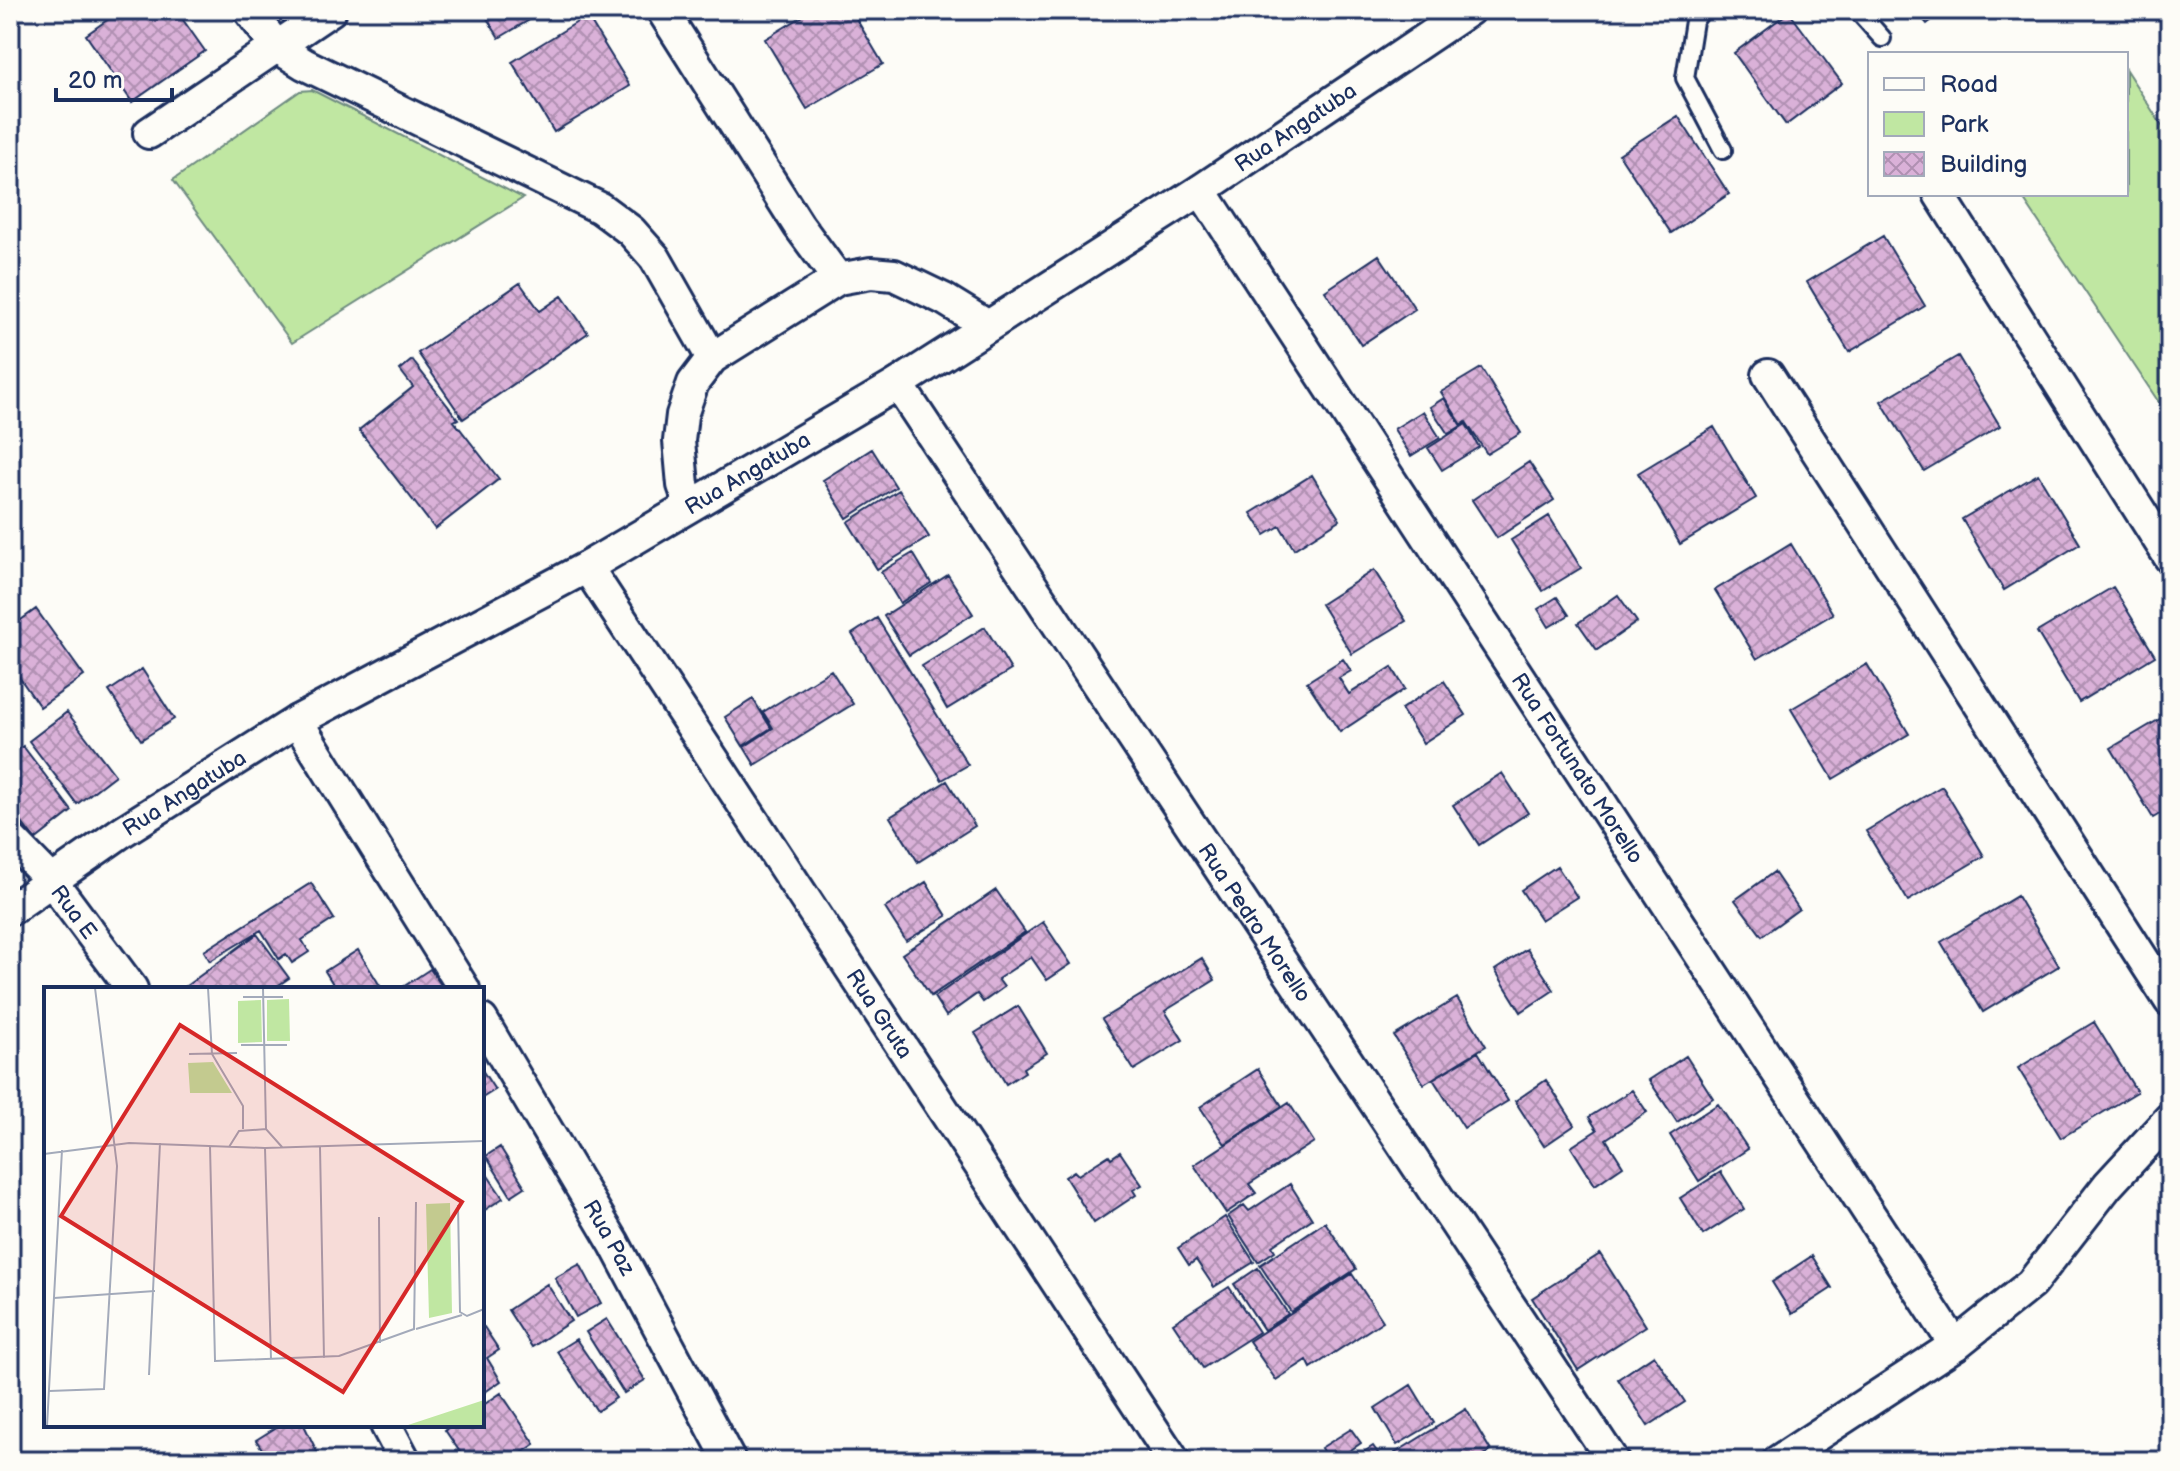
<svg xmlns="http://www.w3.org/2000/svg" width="2180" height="1471" font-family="'Balsamiq Sans',sans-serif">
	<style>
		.park { fill: #c0e7a2; stroke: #6e8b80; stroke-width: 2 }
		.building { fill: url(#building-cross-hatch); stroke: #1b2f5e; stroke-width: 2 }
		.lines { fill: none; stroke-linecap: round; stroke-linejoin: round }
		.service-casing { stroke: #1b2f5e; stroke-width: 22 }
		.minor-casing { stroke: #1b2f5e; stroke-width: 36 }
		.service { stroke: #fdfcf7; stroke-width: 16 }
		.minor { stroke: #fdfcf7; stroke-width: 30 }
		.labels { text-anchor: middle; stroke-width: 6; stroke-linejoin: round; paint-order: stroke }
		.street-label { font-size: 22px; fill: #1b2f5e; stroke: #fdfcf7 }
		.inset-road { fill: none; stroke: #a3aaba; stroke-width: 2 }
		.view { fill: #d62828; fill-opacity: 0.15; stroke: #d62828; stroke-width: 4 }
		.inset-edge { fill: none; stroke: #1b2f5e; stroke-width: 4 }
	</style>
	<defs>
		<pattern id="building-cross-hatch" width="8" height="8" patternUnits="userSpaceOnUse" patternTransform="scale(2)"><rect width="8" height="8" fill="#dab1d8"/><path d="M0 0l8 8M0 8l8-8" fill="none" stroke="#b090b2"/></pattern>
	</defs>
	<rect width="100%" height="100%" fill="#fdfcf7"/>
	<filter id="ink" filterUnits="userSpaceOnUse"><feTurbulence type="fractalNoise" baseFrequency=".0125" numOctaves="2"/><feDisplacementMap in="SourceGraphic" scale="16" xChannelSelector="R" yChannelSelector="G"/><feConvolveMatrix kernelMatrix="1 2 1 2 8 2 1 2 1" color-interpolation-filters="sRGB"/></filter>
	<g filter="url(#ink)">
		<path class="park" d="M2126,70L2170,138V419L2020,194H2126Z
			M312,90L523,198L292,343L173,180L300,91Z"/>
		<path class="building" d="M121,10H176L205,51L132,102L86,35Z
			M482,10H546L499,38Z
			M813,10H851L883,64L807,109L765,39Z
			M1915,10H1945L1927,24Z
			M1789,12L1842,83L1786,125L1734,53Z
			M587,16L630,86L554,132L512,62Z
			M1678,116L1729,194L1671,233L1619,154Z
			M1883,236L1925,306L1849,352L1807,282Z
			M1379,255L1415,309L1361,345L1325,291Z
			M520,283L540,311L562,296L588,333L463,419L418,353Z
			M1958,356L2000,426L1924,471L1881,401Z
			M412,360L458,419L454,421L499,479L435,529L359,430L413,387L400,370Z
			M1481,368L1521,433L1487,454L1466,422L1462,425L1441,392Z
			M1444,398L1461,426L1448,434L1430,407Z
			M1423,411L1440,438L1411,456L1394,429Z
			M1466,424L1479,447L1442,470L1428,448Z
			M1714,427L1756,498L1680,544L1638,473Z
			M872,449L896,487L847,518L823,480Z
			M1529,462L1554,500L1497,538L1472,500Z
			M2038,474L2080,544L2004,590L1962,519Z
			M1312,475L1340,520L1294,549L1280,526L1265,535L1251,513Z
			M899,490L929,537L877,569L848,522Z
			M1549,516L1581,568L1543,591L1511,540Z
			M1791,544L1833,614L1757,659L1715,590Z
			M913,553L931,583L900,603L881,572Z
			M1374,570L1406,621L1352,654L1321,604Z
			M948,575L973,614L909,655L884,616Z
			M2113,587L2155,656L2079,702L2037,632Z
			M1618,595L1637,622L1597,650L1578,623Z
			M1557,597L1569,615L1549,627L1538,609Z
			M36,609L84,676L40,707L10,664V628Z
			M877,618L968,765L942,780L852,634Z
			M985,627L1011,670L947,709L922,666Z
			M1343,659L1351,671L1339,678L1349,694L1392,667L1405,689L1340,732L1307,682Z
			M1867,664L1909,734L1833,779L1791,709Z
			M142,669L174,719L141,740L109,691Z
			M831,670L853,704L755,765L744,747L773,728L763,712Z
			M1444,681L1466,715L1423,743L1401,709Z
			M753,699L771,728L743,746L725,717Z
			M67,712L115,775L77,804L29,741Z
			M2170,713V808L2153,818L2111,748Z
			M23,746L72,811L35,840L10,807V756Z
			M1502,773L1528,813L1479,845L1453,805Z
			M947,781L975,826L918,862L890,817Z
			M1942,786L1984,856L1908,901L1866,831Z
			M1557,866L1577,897L1541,920L1521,890Z
			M1774,872L1799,909L1762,936L1735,900Z
			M926,882L947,916L906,941L885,908Z
			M311,883L334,919L302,940L309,952L292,963L286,954L279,959L261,930L210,961L204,951Z
			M996,890L1025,932L931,996L902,954Z
			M2017,896L2059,966L1983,1012L1941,942Z
			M1043,922L1071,964L1047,980L1031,957L998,979L1004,987L983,1002L977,994L946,1016L934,997Z
			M257,934L289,978L273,989H182Z
			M1527,949L1554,990L1521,1012L1495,970Z
			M358,950L382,989H336L325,971Z
			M1202,958L1215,980L1165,1011L1183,1040L1134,1070L1102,1019Z
			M430,969L444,989H400Z
			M1457,998L1486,1046L1424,1084L1394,1036Z
			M1018,1006L1047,1053L1023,1068L1025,1072L1006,1084L975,1033Z
			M2094,1022L2137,1092L2061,1138L2018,1068Z
			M1478,1052L1508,1101L1464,1128L1433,1079Z
			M1686,1056L1713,1098L1677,1122L1649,1080Z
			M1258,1069L1282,1106L1225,1144L1200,1107Z
			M482,1070L495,1090L482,1098Z
			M1546,1080L1575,1125L1544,1146L1515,1101Z
			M1632,1090L1647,1112L1606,1139L1623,1166L1595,1185L1571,1147L1597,1130L1589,1117Z
			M1289,1103L1314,1142L1249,1184L1256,1193L1226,1213L1194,1165Z
			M1718,1104L1748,1149L1699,1181L1670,1135Z
			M500,1147L525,1187L511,1196L486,1156Z
			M1120,1152L1142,1185L1133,1190L1136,1195L1094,1223L1065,1177L1074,1171L1078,1175L1109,1155L1111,1158Z
			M482,1167L503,1198L482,1212Z
			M1721,1172L1744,1209L1703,1235L1680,1198Z
			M1290,1184L1312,1219L1272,1246L1275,1251L1258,1262L1228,1216L1244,1205L1249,1211Z
			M1225,1217L1254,1262L1214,1287L1196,1260L1189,1265L1178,1248Z
			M1325,1222L1356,1269L1291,1312L1260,1265Z
			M1600,1254L1646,1326L1578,1370L1532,1298Z
			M1812,1256L1832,1288L1792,1314L1772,1282Z
			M580,1264L601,1303L576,1317L555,1278Z
			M1258,1268L1288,1314L1264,1330L1234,1284Z
			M1352,1274L1383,1321L1311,1368L1307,1360L1276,1380L1249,1341Z
			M547,1284L571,1321L532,1347L508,1310Z
			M1229,1287L1259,1332L1203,1368L1173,1323Z
			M607,1319L645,1380L624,1393L586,1332Z
			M484,1327L499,1350L487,1358L501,1381L482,1394V1328Z
			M576,1339L616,1398L597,1411L557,1351Z
			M1654,1355L1685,1402L1648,1426L1618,1379Z
			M1411,1385L1434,1423L1397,1445L1375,1408Z
			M501,1393L535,1444L510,1461H466L445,1430L453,1425H482V1406Z
			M1466,1409L1491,1451L1474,1461H1400L1395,1453Z
			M280,1425H304L319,1456L311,1461H270L256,1440Z
			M1351,1429L1361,1443L1335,1461H1329L1321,1448Z
			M1373,1446L1380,1456L1372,1461H1350Z"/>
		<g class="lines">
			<g class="service-casing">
				<path id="service" d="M1702,10L1694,21L1685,78L1723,150
					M1857,10L1882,38"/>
			</g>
			<g class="minor-casing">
				<g id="minor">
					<path d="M249,10L277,47L304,64L600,208L631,231L655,258L712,358"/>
					<path d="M662,10L799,226L838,279"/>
					<path d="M149,133L331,10"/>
					<path id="s1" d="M1201,190L1955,1345"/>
					<path d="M1939,194L2170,558"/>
					<path d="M1768,375L2170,1001"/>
					<path id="s2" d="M898,384L1613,1461"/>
					<path d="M690,505L683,485L679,441L682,415L693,383L712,358L838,279L871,273L894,275L944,299L988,326"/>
					<path id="s3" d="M587,567L1174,1461"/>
					<path d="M297,721L464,989"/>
					<path id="s4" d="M10,838L51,880L132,989"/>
					<path id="s5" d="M10,910L123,831L297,721L587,567L898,384L1201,190L1469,10"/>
					<path id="s6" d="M482,1020L614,1243L730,1461"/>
					<path d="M386,1425L405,1461"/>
					<path d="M1778,1461L1955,1345L2031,1284L2108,1185L2170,1118"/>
				</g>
			</g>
			<use href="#service" class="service"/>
			<use href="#minor" class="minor"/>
		</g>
	</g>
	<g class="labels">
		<g class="street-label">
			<text dy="8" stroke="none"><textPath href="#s5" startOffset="1506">Rua Angatuba</textPath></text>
			<text dy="8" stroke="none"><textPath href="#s5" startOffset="858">Rua Angatuba</textPath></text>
			<text dy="8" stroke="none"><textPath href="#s1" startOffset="690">Rua Fortunato Morello</textPath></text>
			<text dy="8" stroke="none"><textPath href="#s5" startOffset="210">Rua Angatuba</textPath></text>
			<text dy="8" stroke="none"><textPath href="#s4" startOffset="98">Rua E</textPath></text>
			<text dy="8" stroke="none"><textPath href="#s2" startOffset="646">Rua Pedro Morello</textPath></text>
			<text dy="8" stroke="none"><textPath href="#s3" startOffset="534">Rua Gruta</textPath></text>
			<text dy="8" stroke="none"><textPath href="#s6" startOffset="252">Rua Paz</textPath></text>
		</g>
	</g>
	<g transform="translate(44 987)">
		<rect width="440" height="440" fill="#fdfcf7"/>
		<path d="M440,413V439H360H361Z" fill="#c0e7a2"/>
		<path d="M245,12L246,54H223V13ZM217,13L218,55L194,56V14ZM169,75L188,106H146L144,76ZM406,216L408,326L385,331L382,217Z" fill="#c0e7a2"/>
		<path class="inset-road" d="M164,1L168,67L199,119V142M219,1L222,142M199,10H239M197,58H243M145,67L193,66M166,159L171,374L295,369L370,342L372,215M185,160L195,144L222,142L238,160M276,160L280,371M221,161L227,372M0,167L85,156L221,161L440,154M414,218L416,325L423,329L440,322M335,230L336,356M10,311L111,304M372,342L418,328M105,388L116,156M5,404L60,402L73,179L51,1M3,439L18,163"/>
		<path class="view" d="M136,38L418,215L299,405L17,229Z"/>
		<rect width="440" height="440" class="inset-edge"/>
	</g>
	<rect width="2180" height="1471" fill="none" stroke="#fdfcf7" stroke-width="40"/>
	<rect x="20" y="20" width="2140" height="1431" fill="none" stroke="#1b2f5e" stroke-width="3" filter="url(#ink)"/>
	<rect x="1868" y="52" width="260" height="144" fill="#fdfcf7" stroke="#a3aaba" stroke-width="2"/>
	<rect x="1884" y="78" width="40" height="12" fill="#fdfcf7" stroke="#a3aaba" stroke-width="2"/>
	<text x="1940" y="92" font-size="24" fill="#1b2f5e">Road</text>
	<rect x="1884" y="112" width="40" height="24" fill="#c0e7a2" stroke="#a3aaba" stroke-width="2"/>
	<text x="1940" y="132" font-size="24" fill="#1b2f5e">Park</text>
	<rect x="1884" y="152" width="40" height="24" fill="url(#building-cross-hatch)" stroke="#a3aaba" stroke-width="2"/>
	<text x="1940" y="172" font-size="24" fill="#1b2f5e">Building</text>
	<path d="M56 88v12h116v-12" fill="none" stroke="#1b2f5e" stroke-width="4"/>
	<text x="68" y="88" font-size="24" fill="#1b2f5e" stroke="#fdfcf7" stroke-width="6" paint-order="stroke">20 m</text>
</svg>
